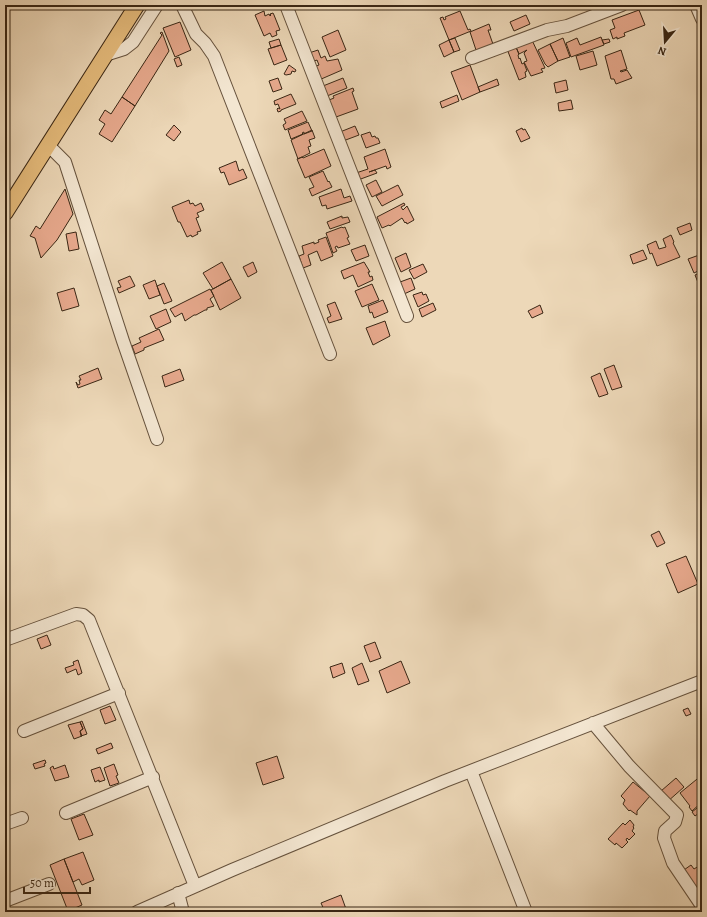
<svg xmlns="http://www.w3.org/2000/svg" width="707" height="917" font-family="Alegreya,serif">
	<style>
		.building { fill: #e7a98d; stroke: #392614 }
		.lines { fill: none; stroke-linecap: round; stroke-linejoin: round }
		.minor-casing { stroke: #66523d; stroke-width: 14 }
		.major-casing { stroke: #392614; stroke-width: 17 }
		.minor { stroke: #f3e6d1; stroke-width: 12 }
		.major { stroke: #e6bc7c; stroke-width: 15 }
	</style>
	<rect width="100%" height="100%" fill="#edd8b8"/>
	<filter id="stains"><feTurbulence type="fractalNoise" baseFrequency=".005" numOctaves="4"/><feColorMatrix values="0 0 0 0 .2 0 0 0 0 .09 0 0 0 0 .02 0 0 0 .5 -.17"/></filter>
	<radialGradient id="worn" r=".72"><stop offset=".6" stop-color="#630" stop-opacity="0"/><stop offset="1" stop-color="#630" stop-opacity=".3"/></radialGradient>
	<path class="building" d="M639,10L645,25L624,33L625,36L617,39V37L613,39L610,30L615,28L612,20Z
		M264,11L265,16L269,14L270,16L271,15L270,14L273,13L274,15L280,30L276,31L277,35L272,37L270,33L264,36L255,15Z
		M460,11L468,30L470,29L471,31L449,40L440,18L443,17L444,20L446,19L445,17Z
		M526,15L530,24L514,31L510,22Z
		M180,22L191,50L175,57L163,28Z
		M489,24L491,30H488L494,47L477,53L470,32Z
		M338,30L346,50L330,57L322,37Z
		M162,32L169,51L135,106L122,97L162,35L160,33Z
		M601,37L604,45L571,57L566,43L577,38L580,45Z
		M455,38L460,50L454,52L449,40Z
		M531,38L545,68L541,69L543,72L531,76L524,62L527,61L524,53L527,50L519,54L515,45Z
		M563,38L570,57L558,61L550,44Z
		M279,39L281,45L271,48L269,42Z
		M609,39L610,42L604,44L602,40Z
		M449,40L454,52L444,57L439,45Z
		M550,44L558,61L548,67L545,64L538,50Z
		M281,45L287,60L274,65L268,49Z
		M515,45L519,54L518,55L519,59L520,58L522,64L524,63L527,71L525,72L526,77L519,80L507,49Z
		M318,50L321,58L325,56L327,61L338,59L342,70L319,80L314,67L319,65L317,60L312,62L309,53Z
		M621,50L627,69L620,71L621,72L627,70L632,78L616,84L614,79H611L605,56Z
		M593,51L597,65L580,70L576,56Z
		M179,57L182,65L177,67L174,59Z
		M289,65L296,70L295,72L292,71L291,74L286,75L284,74Z
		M470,65L480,92L462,100L451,72Z
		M278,78L282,89L273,92L269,81Z
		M343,78L347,88L327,96L323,86Z
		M497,79L499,85L480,92L478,87Z
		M566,80L568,90L556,93L554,83Z
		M353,88L354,91L352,92L358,109L336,117L329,100L334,98L333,96Z
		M291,94L296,104L281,110V111L278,112L277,109L278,108L280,109L278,104L275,105L274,101Z
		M457,95L459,101L442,108L440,102Z
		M122,97L135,106L112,142L99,134L105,124L99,120L105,110L111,114Z
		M571,100L573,109L559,111L558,103Z
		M302,111L307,121L285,130L283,125L286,123L284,119Z
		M308,122L312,131L304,134V132L302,133L303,134L291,139L288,130Z
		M174,125L181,132L174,141L166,135Z
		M355,126L359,135L343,141L340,132Z
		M522,128L523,130L525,129L530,138L521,142L516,131Z
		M312,130L315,138L309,140L311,146L308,147L310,153L298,159L291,140Z
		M370,132L372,137L375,136L376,138H378L380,143L366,148L361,135Z
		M324,149L331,166L305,178L297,159L302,157L303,158Z
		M385,149L391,167L387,169L386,166L369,172L375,170L377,173L358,180L356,173L368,169L364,157Z
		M236,161L239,171L243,169L247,178L229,185L224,172L221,173L219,168Z
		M323,171L328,182L329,181L332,187L312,196L309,189L314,187L309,177Z
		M376,180L382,192L372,197L366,185Z
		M398,185L403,195L382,206L376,196Z
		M65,189L73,214L57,240L41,258L35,238L30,236L36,226L40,229Z
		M341,189L344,198L350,196L352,201L327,209L326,205L322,206L319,197Z
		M189,200L190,204L193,203L195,206L201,203L204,210L197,213L199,217L196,218L201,231L197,232L198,234L192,237L191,235L187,237L180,222H178L172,207Z
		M404,203L405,205L401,207L403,210L407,206L414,220L407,224L406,222L405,223L402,218L390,226L389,225L382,228L377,217Z
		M342,216V218L348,217L350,222L330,229L327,222Z
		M690,223L692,230L680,235L677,228Z
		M342,227L343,228L345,227L349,237L347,238L350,244L338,248L337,246L335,247L337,251L333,253L326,233Z
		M76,232L79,249L69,251L66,234Z
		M671,235L674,242L673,243L680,257L657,266L652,253L650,254L647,245L656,241L659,249L666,247L663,239Z
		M326,237L333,256L321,261L317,251L308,255L311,265L303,268L299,256L304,254L302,246L314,242V244L319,242L318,240Z
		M365,245L369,256L356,261L351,250Z
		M643,250L647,259L633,264L630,255Z
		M406,253L411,267L401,272L395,258Z
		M702,254V269L694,273L688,259Z
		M222,262L231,279L213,289L203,273Z
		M253,262L257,272L248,277L243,267Z
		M364,262L370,272H368L370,277L372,276L373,280L358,287L353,275L344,279L341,271Z
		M423,264L427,272L414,279L409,270Z
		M702,272V289L701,290L695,275Z
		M130,276L135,286L119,293L117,288L121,287L118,281Z
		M411,278L415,289L404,294L400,282Z
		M231,279L241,298L220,310L211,290Z
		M155,280L160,295L149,299L143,285Z
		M164,283L172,301L164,304L157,286Z
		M372,284L379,300L362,307L355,291Z
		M74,288L79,306L62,311L57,293Z
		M210,289L214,296L210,299L214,306L207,308V310H205L196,315H194L185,321L182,313L175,317L170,309Z
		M422,292L423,295L426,294L429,301L418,307L413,295Z
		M383,300L388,312L374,318L372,312L370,313L368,306Z
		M335,302L342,319L329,323L327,318L331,316L327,305Z
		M433,303L436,310L422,317L419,309Z
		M540,305L543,313L532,318L528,311Z
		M166,309L171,322L156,329L150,316Z
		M385,321L390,336L373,345L366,328Z
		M159,329L164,340L144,348V350L135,354L132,346L141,342L139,338Z
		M614,365L622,387L612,390L604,369Z
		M98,368L102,379L78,388L76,382L78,385L80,384L79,380H81L79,376Z
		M180,369L184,380L165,387L162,376Z
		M600,373L608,394L599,397L591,377Z
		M659,531L665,543L657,547L651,535Z
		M686,556L698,584L678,593L666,564Z
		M47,635L51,645L41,649L37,639Z
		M375,642L381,658L370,662L364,646Z
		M78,660L82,673L78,675L76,669L67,673L65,668L74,665L73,662Z
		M401,661L410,683L387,693L379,671Z
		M342,663L345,673L333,678L330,667Z
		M362,663L369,681L358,685L352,668Z
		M110,706L116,720L105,724L100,710Z
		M688,708L691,714L686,716L683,710Z
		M82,721L87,734L81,736L80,731L83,729L80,722Z
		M80,722L83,729L80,731L82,736L74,739L68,725Z
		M111,743L113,748L98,754L96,749Z
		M277,756L284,778L263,785L256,763Z
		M45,760L46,763L44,764L45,766L35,769L33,764Z
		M114,764L118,775L116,776L119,783L110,786L104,768Z
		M65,765L69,777L55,781L50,768L53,766L54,769Z
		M100,767L105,780L99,782V780L95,782L91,770Z
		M702,775V802L692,811L689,807L690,806L680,793Z
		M676,778L684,787L667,802L661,791Z
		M633,782L650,796L637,811V815L630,810L629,811L623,804L625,800L621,796Z
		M702,804V811L695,816L692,812Z
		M84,814L93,835L79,840L71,819Z
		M630,820L634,825L633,827L634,828L632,831L635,834L629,840L627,838L626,840L628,842L622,848L616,843L615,845L608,839L623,823L625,825Z
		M83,852L94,880L82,885L79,879L73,882L64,859Z
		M64,859L82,905L68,911L50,865Z
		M702,864V897L681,872L691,865L694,869Z
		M341,895L346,909L340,912H325L321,903Z"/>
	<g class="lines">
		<g class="minor-casing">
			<path id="minor" d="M182,5L196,34L205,43L214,56L330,354
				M286,5L407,316
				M696,5L702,19
				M105,55L124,49L133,42L157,5
				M472,58L547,30L567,26L622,5
				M48,145L65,162L123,341L157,439
				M5,640L76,614L83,615L89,620L195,886
				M593,723L629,766L677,815L675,822L665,831L664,838L673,863L702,906
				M24,731L119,693
				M471,771L526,912
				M66,813L153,777
				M5,824L22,818
				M178,893L183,912
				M5,901L49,884
				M137,912L232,870L445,781L702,681"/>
		</g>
		<g class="major-casing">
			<path id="major" d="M5,213L137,5"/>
		</g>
		<use href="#minor" class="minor"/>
		<use href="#major" class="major"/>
	</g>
	<rect width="707" height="917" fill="none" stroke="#edd8b8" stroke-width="20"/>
	<rect x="6" y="6" width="695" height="905" fill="none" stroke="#392614" stroke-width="2"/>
	<rect x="10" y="10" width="687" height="897" fill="none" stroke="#392614"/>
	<g transform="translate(665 42) rotate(198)" stroke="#f3e6d1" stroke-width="3" paint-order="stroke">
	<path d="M0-3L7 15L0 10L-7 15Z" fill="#392614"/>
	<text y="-6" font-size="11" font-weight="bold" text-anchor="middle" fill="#392614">N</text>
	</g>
	<path d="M24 887v6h66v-6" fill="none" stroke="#392614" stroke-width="2"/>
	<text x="30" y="887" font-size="12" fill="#392614" stroke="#f3e6d1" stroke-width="3" paint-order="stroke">50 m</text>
	<rect width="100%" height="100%" filter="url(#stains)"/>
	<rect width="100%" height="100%" fill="url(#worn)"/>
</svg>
